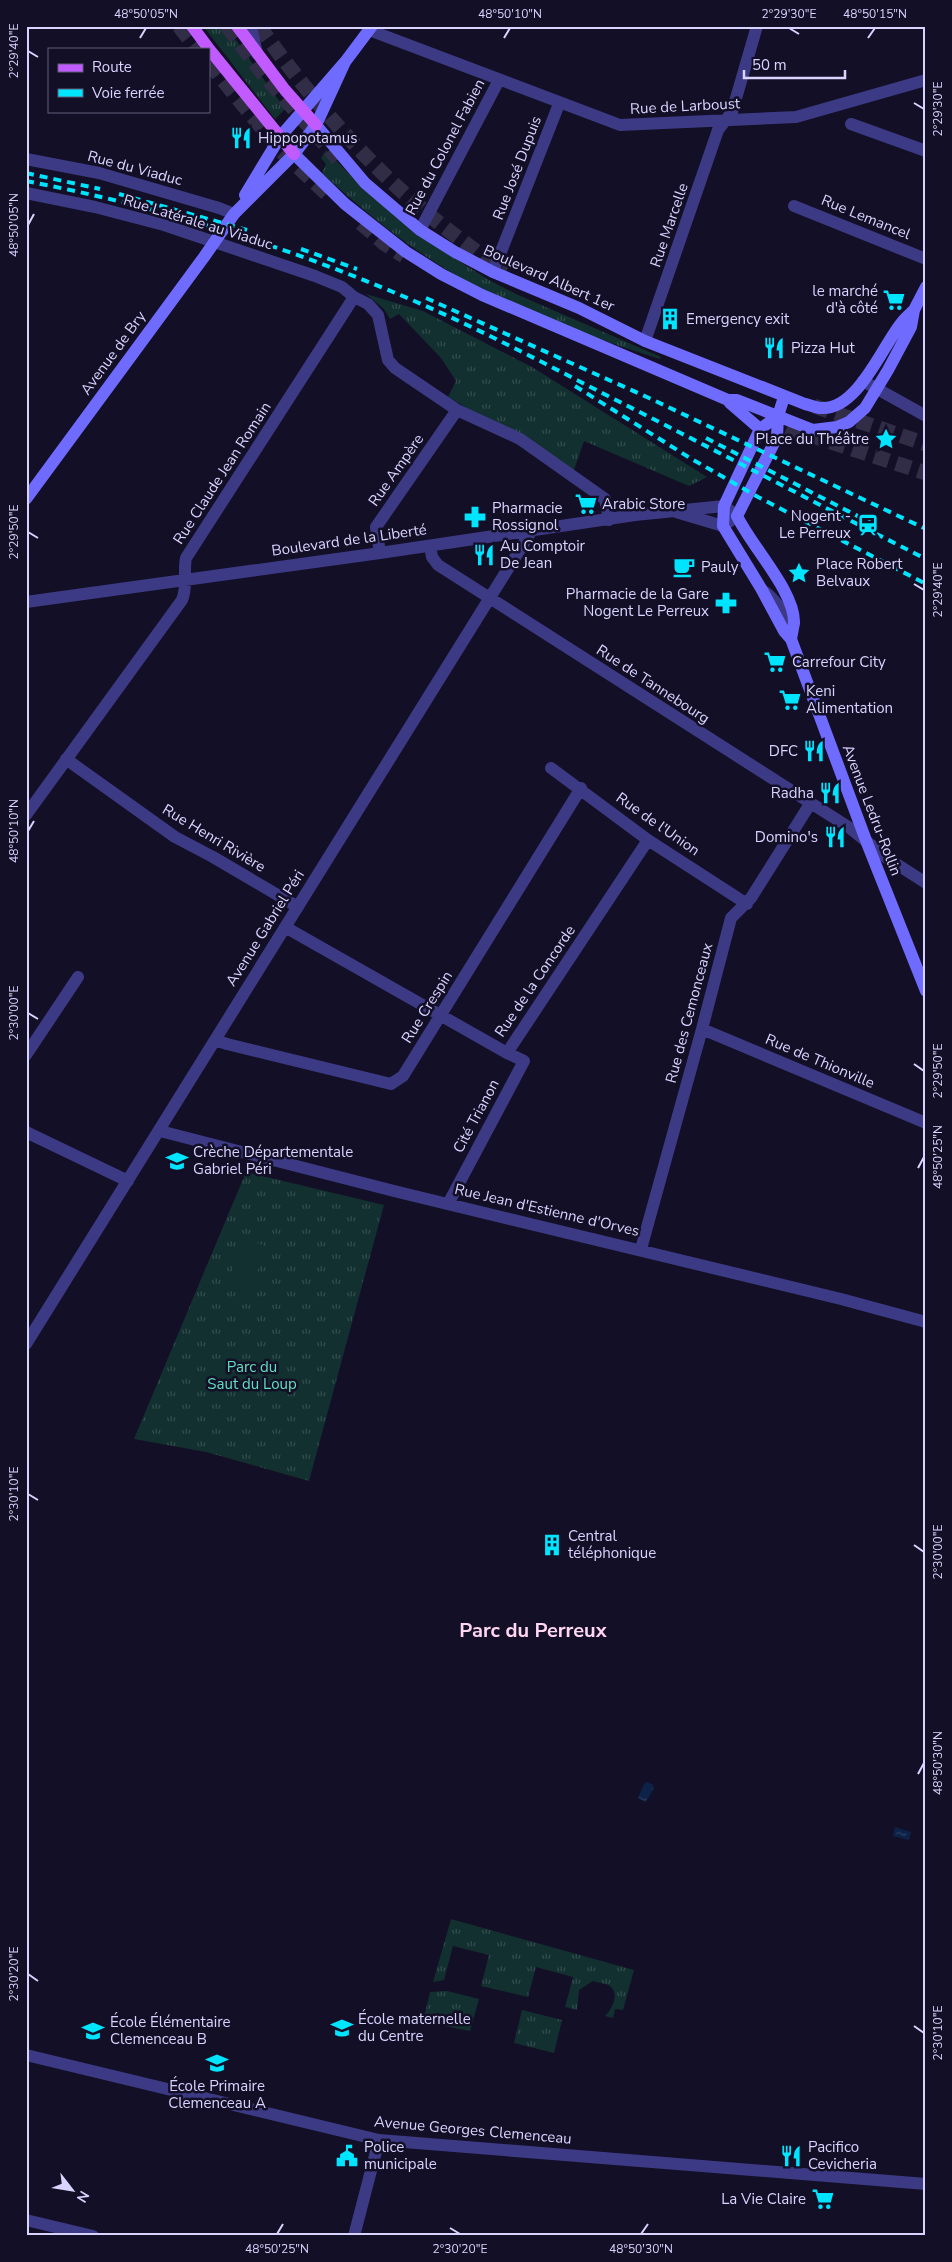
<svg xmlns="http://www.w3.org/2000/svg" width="952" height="2262" font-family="'Nunito Sans',sans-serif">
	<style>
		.grass { fill: url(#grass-tufts) }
		.pitch { fill: #12302f }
		.water { fill: url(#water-ripples) }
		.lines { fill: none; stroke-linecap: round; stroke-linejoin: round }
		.highway-tunnel { stroke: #312d47; stroke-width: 15; stroke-dasharray: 15 8; stroke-linecap: butt }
		.street { stroke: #3d3a85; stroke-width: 12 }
		.secondary { stroke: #6f6bff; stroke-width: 12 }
		.primary { stroke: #c25bff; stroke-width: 12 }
		.rail { stroke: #00e5ff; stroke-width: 4; stroke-dasharray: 8 6; stroke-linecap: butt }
		.ticks { fill: none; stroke: #d9d4ff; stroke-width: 2 }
		.labels { text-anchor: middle; stroke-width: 5; stroke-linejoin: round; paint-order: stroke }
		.street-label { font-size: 15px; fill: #d9d4ff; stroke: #130f26 }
		.poi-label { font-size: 15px; fill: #d9d4ff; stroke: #130f26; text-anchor: start }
		.park-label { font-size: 15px; fill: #5fe0c0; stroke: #130f26 }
		.district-label { font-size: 20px; font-weight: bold; fill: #ffd6f0; stroke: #130f26 }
		.neatline { fill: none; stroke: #d9d4ff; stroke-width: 2 }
		.ticks-label { font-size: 12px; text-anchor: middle; fill: #d9d4ff }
	</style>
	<defs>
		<pattern id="grass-tufts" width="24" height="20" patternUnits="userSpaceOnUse" patternTransform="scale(1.25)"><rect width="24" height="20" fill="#12302f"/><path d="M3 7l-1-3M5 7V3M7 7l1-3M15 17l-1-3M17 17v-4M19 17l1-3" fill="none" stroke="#344d4e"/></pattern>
		<pattern id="water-ripples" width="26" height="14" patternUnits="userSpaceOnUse" patternTransform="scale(1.25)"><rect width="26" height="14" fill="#0c2248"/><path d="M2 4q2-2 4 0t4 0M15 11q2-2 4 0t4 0" fill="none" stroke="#2f4163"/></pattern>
	</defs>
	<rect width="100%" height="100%" fill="#130f26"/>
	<path class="grass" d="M203,26H226L285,109L275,119Z
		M326,150L351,176L440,249L489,280L516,294L661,357L660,359C603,341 547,321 494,295C430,265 373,220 322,173L326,164L321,158Z
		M366,294L423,311L532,367L707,477L689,486L584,441L574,470L448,397L456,381L441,358L399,314L390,319L384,309Z
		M246,1172L384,1205L309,1481L206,1452L134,1439Z
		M451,1919L634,1970L623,2010L615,2009L613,2018L605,2016C612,2009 620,1994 610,1986C606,1983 598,1983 593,1981L579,1990L577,2010L565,2007L573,1977L536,1967L528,1997L481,1986L489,1955L453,1946L444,1980L433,1982Z
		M447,1991L479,1999L470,2031L444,2026L424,2017L430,1992Z
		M522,2010L562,2020L554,2053L514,2043Z"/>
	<path class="pitch" d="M240,1239L264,1245L253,1290L229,1284Z"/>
	<path class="water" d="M647,1782L652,1784L654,1788L646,1802L638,1798L644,1784Z
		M895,1827L911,1832L909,1840L893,1836Z"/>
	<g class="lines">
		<path class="highway-tunnel" d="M179,26L197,49
			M227,26L263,74L338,159
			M259,26C316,106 381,181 460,239C475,250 490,264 506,272
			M209,63L280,150L328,195
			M361,223L385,244L404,256
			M814,406L926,444
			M766,418L794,430L926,473"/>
		<path class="street" d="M251,26L257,54
			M369,30L620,125L796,117L926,80
			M851,124L926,151
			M26,159L99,173L219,208L234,214
			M26,193L95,207L164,225L315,276L342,287L354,297L368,304L378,315L388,360L395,368L457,410L520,439L605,499L609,520
			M794,206L926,259
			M420,230L499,80
			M493,272L559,104
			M645,341L718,130L732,112L757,26
			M863,381L926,416
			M430,546L432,557L438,565L850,828L887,858L926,883
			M380,553L376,527L457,410
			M762,590C776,598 781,613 794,622
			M26,602L380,553L635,515L724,506L737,516L723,526L676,512
			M66,759L175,837L213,857L298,907
			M551,768L648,840L747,904
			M26,815L182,600C188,586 183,573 186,558L354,297
			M285,927L507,1053L648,840
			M702,1029L926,1123
			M215,1040L227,1044L391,1084L403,1076L581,788
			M26,1055L78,977
			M160,1131L398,1192L841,1299L926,1322
			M26,1132L128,1181
			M448,1204L524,1061L507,1053
			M641,1249L702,1029L731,918L751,898L810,804
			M26,1344L532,530
			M26,2055L379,2140L926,2184
			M26,2220L93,2236
			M354,2236L379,2140"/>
		<path class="secondary" d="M316,125L365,183L420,230L455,252L493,272L579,308L645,341L805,404C810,405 816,408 821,408C858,411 883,344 903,321C906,317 910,314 914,310
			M294,154L345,204L406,252L441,274L482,295L728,400H737L813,430L837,427L849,422L865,408L888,370L911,327L914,310L926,287
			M245,195L280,137L345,62L372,26
			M784,397L778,416L777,437L737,516C751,546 795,591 794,623C793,628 792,634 791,639
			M730,403L760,429
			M778,416L760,429L724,506L723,526L762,590L784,631L791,639L867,843L926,991
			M26,499L204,257L234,214L294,154L316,125L345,62"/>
		<path class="primary" d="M192,26L209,49
			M237,26L285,90L316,125
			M209,49L294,154"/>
		<path class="rail" d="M26,173L100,189
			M26,181C152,205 276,243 393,292C466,322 536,359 606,395C713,449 819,505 926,559
			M119,194L247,230
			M301,249L357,269
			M426,298L649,398L926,529
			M575,386L690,458L758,497L926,584
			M706,438L877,526"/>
	</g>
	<path class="ticks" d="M789,28L799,34M140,38L146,28M504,38L510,28M868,38L875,28M28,51L38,57M914,103L924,109M28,225L34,214M28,532L38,538M914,584L924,590M28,831L34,821M28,1013L38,1019M914,1064L924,1071M918,1168L924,1157M28,1494L38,1500M914,1545L924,1552M918,1774L924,1763M28,1974L38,1981M914,2026L924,2033M450,2228L460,2234M277,2234L283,2224M641,2234L648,2224"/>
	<defs>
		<g id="restaurant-bare" transform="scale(1.725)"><path d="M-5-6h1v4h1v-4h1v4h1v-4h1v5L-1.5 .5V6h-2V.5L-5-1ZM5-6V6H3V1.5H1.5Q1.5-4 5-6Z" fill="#00e5ff" stroke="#130f26" stroke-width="2.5" paint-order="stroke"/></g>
		<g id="supermarket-bare" transform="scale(1.725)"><path d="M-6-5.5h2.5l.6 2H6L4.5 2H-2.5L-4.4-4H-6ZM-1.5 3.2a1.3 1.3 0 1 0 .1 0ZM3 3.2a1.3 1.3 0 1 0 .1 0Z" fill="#00e5ff" stroke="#130f26" stroke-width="2.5" paint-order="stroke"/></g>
		<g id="building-bare" transform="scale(1.725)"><path d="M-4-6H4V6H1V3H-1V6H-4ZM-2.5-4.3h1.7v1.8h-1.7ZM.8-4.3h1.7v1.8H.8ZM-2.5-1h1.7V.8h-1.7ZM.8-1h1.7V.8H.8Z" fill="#00e5ff" stroke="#130f26" stroke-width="2.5" paint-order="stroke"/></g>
		<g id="sight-bare" transform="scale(1.725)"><path d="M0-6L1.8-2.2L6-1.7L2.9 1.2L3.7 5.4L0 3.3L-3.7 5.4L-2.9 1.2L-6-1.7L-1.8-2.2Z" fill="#00e5ff" stroke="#130f26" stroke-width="2.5" paint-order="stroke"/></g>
		<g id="pharmacy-bare" transform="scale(1.725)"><path d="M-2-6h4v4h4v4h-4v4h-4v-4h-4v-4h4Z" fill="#00e5ff" stroke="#130f26" stroke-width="2.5" paint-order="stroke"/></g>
		<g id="station-bare" transform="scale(1.725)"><path d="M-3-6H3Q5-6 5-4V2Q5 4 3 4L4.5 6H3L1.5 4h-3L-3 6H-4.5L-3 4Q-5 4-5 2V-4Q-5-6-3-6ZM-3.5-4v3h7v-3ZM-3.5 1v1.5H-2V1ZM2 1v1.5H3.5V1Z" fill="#00e5ff" stroke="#130f26" stroke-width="2.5" paint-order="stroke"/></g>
		<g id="cafe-bare" transform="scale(1.725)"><path d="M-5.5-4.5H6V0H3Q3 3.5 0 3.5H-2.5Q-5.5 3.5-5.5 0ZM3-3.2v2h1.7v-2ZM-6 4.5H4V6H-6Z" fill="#00e5ff" stroke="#130f26" stroke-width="2.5" paint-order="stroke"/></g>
		<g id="school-bare" transform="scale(1.725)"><path d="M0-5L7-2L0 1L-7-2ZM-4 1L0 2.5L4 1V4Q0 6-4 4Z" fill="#00e5ff" stroke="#130f26" stroke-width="2.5" paint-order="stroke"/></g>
		<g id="civic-bare" transform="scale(1.725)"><path d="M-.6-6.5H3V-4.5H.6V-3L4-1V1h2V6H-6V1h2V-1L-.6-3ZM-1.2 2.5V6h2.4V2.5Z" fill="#00e5ff" stroke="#130f26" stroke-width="2.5" paint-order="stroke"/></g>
	</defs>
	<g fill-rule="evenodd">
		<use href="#restaurant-bare" x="241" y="138"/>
		<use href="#supermarket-bare" x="894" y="300"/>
		<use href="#building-bare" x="670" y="319"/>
		<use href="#restaurant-bare" x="774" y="348"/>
		<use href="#sight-bare" x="886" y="439"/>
		<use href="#supermarket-bare" x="586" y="504"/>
		<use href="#pharmacy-bare" x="475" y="517"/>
		<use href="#station-bare" x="868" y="525"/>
		<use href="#restaurant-bare" x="484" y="555"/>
		<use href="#cafe-bare" x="684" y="567"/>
		<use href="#sight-bare" x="799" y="573"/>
		<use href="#pharmacy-bare" x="726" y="603"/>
		<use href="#supermarket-bare" x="775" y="662"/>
		<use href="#supermarket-bare" x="790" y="700"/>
		<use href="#restaurant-bare" x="814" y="751"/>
		<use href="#restaurant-bare" x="830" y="793"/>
		<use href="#restaurant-bare" x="835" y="837"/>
		<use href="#school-bare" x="177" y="1161"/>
		<use href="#building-bare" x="552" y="1545"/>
		<use href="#school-bare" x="342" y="2028"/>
		<use href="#school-bare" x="93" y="2031"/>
		<use href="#school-bare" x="217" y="2063"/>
		<use href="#civic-bare" x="347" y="2156"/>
		<use href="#restaurant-bare" x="791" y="2156"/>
		<use href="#supermarket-bare" x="823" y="2199"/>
	</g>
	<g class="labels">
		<g class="street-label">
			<text transform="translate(685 106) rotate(-3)" y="5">Rue de Larboust</text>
			<text transform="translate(445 147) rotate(-62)" y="5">Rue du Colonel Fabien</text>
			<text transform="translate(135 168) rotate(15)" y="5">Rue du Viaduc</text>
			<text transform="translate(517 168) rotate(-69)" y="5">Rue José Dupuis</text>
			<text transform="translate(866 217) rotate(22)" y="5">Rue Lemancel</text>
			<text transform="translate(198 222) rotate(17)" y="5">Rue Latérale au Viaduc</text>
			<text transform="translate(669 225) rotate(-71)" y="5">Rue Marcelle</text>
			<text transform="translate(549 278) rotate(24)" y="5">Boulevard Albert 1er</text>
			<text transform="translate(113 353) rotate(-54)" y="5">Avenue de Bry</text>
			<text transform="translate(396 470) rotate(-55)" y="5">Rue Ampère</text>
			<text transform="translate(222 473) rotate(-57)" y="5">Rue Claude Jean Romain</text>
			<text transform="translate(349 540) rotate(-8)" y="5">Boulevard de la Liberté</text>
			<text transform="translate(653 684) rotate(33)" y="5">Rue de Tannebourg</text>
			<text transform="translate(872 810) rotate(69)" y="5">Avenue Ledru-Rollin</text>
			<text transform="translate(658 824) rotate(35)" y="5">Rue de l'Union</text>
			<text transform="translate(214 838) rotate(31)" y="5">Rue Henri Rivière</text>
			<text transform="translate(265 928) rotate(-58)" y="5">Avenue Gabriel Péri</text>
			<text transform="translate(535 981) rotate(-56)" y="5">Rue de la Concorde</text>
			<text transform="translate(427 1007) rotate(-58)" y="5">Rue Crespin</text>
			<text transform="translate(689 1013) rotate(-75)" y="5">Rue des Cemonceaux</text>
			<text transform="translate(820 1061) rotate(23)" y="5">Rue de Thionville</text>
			<text transform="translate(476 1116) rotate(-62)" y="5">Cité Trianon</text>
			<text transform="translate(547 1210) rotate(13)" y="5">Rue Jean d'Estienne d'Orves</text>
			<text transform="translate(473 2130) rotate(5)" y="5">Avenue Georges Clemenceau</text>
		</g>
		<g class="poi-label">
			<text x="258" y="143">Hippopotamus</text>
			<text x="878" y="296" text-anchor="end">le marché<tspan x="878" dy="17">d'à côté</tspan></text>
			<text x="686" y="324">Emergency exit</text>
			<text x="791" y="353">Pizza Hut</text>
			<text x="869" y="444" text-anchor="end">Place du Théâtre</text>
			<text x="602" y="509">Arabic Store</text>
			<text x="492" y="513">Pharmacie<tspan x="492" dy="17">Rossignol</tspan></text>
			<text x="851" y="521" text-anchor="end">Nogent -<tspan x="851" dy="17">Le Perreux</tspan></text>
			<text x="500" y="551">Au Comptoir<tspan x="500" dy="17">De Jean</tspan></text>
			<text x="816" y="569">Place Robert<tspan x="816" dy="17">Belvaux</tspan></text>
			<text x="701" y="572">Pauly</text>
			<text x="709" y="599" text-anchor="end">Pharmacie de la Gare<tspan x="709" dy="17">Nogent Le Perreux</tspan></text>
			<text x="792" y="667">Carrefour City</text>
			<text x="806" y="696">Keni<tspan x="806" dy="17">Alimentation</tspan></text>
			<text x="798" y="756" text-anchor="end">DFC</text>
			<text x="814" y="798" text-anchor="end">Radha</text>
			<text x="818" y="842" text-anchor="end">Domino's</text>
			<text x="193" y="1157">Crèche Départementale<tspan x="193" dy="17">Gabriel Péri</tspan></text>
			<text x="568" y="1541">Central<tspan x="568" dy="17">téléphonique</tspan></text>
			<text x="358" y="2024">École maternelle<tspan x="358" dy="17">du Centre</tspan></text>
			<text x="110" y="2027">École Élémentaire<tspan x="110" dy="17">Clemenceau B</tspan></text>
			<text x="217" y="2091" text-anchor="middle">École Primaire<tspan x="217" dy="17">Clemenceau A</tspan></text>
			<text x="364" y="2152">Police<tspan x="364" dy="17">municipale</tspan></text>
			<text x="808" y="2152">Pacifico<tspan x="808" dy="17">Cevicheria</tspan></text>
			<text x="806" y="2204" text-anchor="end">La Vie Claire</text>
		</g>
		<g class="park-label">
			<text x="252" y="1372">Parc du<tspan x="252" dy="17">Saut du Loup</tspan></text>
		</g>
		<g class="district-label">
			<text x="533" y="1637">Parc du Perreux</text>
		</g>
	</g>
	<rect width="952" height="2262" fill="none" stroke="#130f26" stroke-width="55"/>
	<rect x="48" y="48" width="162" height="65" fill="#130f26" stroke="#625e7d"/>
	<rect x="58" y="64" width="25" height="8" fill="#c25bff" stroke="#625e7d"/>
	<text x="92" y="72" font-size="15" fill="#d9d4ff">Route</text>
	<rect x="58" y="89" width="25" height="8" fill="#00e5ff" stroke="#625e7d"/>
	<text x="92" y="98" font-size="15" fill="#d9d4ff">Voie ferrée</text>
	<g transform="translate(72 2190) rotate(121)" stroke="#130f26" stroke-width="4" paint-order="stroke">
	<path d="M0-4L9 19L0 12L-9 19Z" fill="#d9d4ff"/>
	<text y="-8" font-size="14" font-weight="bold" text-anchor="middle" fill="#d9d4ff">N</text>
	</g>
	<path d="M744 70v8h101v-8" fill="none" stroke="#d9d4ff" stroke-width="2.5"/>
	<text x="752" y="70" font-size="15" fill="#d9d4ff" stroke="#130f26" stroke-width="4" paint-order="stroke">50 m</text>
	<rect x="28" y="28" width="896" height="2206" class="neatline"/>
	<g class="ticks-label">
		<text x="146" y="18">48°50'05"N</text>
		<text x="510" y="18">48°50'10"N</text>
		<text x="789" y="18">2°29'30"E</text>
		<text x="875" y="18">48°50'15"N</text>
		<text transform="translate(14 51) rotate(-90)" y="4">2°29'40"E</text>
		<text transform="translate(938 109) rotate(-90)" y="4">2°29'30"E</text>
		<text transform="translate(14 225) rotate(-90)" y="4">48°50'05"N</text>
		<text transform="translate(14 532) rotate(-90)" y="4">2°29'50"E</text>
		<text transform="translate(938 590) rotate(-90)" y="4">2°29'40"E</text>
		<text transform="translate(14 831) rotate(-90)" y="4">48°50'10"N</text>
		<text transform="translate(14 1013) rotate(-90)" y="4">2°30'00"E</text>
		<text transform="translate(938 1071) rotate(-90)" y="4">2°29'50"E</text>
		<text transform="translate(938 1157) rotate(-90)" y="4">48°50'25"N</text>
		<text transform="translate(14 1494) rotate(-90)" y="4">2°30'10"E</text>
		<text transform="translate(938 1552) rotate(-90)" y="4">2°30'00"E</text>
		<text transform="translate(938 1763) rotate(-90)" y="4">48°50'30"N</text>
		<text transform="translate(14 1974) rotate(-90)" y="4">2°30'20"E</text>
		<text transform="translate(938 2033) rotate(-90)" y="4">2°30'10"E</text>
		<text x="277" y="2253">48°50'25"N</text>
		<text x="460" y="2253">2°30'20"E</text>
		<text x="641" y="2253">48°50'30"N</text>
	</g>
</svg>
